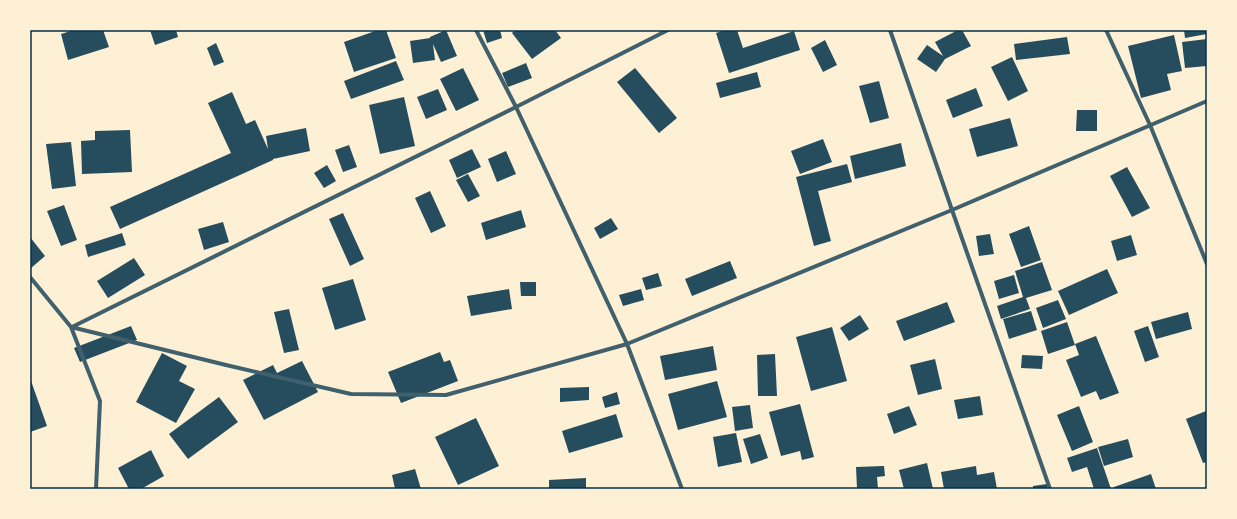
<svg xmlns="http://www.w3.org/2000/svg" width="1237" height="519" font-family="'Noto Sans',sans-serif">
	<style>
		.building { fill: #264d5e }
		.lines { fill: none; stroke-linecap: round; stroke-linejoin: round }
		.minor { stroke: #3f606c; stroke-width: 4 }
		.neatline { fill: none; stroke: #003049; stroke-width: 1.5 }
	</style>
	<rect width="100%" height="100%" fill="#fdf0d5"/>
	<path class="building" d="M74,30H103L109,47L68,60L61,34Z
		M150,30H176L178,37L155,45Z
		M378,30H386L396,58L354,72L344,42Z
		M446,30L457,56L441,62L433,44L435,60L413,63L410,41L430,38V37Z
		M483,30H500L502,38L487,43Z
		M515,30H555L561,38L532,59L512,33Z
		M725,30H737L743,48L794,31L800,50L729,73L716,33Z
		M958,30H962L971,46L945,59L936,72L917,59L927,45L943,56L935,42Z
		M1184,30H1207V34L1185,38Z
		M1174,35L1182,71L1167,74L1171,90L1141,98L1128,46Z
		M1067,37L1070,54L1016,60L1014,44Z
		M1207,39V66L1185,68L1182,42Z
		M825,40L837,65L823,72L811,48Z
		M216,43L224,62L214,66L207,48Z
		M1012,57L1028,91L1008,101L991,67Z
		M396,61L404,80L351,99L344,81Z
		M526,63L532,78L508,87L502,73Z
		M463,68L479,100L456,111L440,79Z
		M635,68L677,118L659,133L617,82Z
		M757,72L761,87L720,98L716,83Z
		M879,81L889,118L870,123L859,86Z
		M976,88L983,106L953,118L946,100Z
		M438,89L447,110L426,119L417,97Z
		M232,92L246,124L255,120L268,149L266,136L306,128L310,151L273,159V160L120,229L110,207L231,153L208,103Z
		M404,97L415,146L380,154L369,105Z
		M1077,110H1097V131H1076Z
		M1010,118L1018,146L977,157L969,129Z
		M130,130L132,172L82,174L81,141L95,140V131Z
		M823,139L832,162L800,174L791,151Z
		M71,142L76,186L52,189L46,144Z
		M901,143L906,166L855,179L850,156Z
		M349,145L357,167L343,172L335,150Z
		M472,149L481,167L457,178L449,160Z
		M506,151L516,174L497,182L488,159Z
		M847,164L852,182L818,191L831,241L814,246L796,177Z
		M327,165L336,181L324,188L314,173Z
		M1127,167L1150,208L1132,217L1110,176Z
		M468,174L480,196L468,202L456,180Z
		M430,191L446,226L431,233L415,198Z
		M64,205L77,240L61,246L47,211Z
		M521,210L526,227L486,240L481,223Z
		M343,213L364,259L350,266L329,219Z
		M611,218L618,229L600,239L594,228Z
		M223,222L229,242L204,250L198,229Z
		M1029,226L1041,260L1021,267L1009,234Z
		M122,233L126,245L88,257L85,245Z
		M990,234L994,254L979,256L976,236Z
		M1131,235L1137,255L1117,261L1111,241Z
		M30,237L45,256L30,269Z
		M134,258L145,275L108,298L97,281Z
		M730,261L737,278L692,296L685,279Z
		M1042,262L1052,290L1026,298L1030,309L1001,319L997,306L1023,297L1015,271Z
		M1107,269L1118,293L1069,315L1058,291Z
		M658,273L662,286L646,290L642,278Z
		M1014,275L1019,293L999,299L994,281Z
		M353,279L366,320L335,330L322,288Z
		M520,282H536V296H521Z
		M509,289L512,309L471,316L467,296Z
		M641,289L644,300L623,306L619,295Z
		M1058,300L1066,319L1043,328L1036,308Z
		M947,302L955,322L904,341L896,321Z
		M289,309L299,350L284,353L274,312Z
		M1031,311L1037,330L1009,339L1003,319Z
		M1188,312L1192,329L1156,339L1151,322Z
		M860,315L869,329L849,341L840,328Z
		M1067,322L1075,345L1048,354L1041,331Z
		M131,326L137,340L80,362L74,348Z
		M1148,326L1159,357L1145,362L1134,331Z
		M832,327L847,381L811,391L796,337Z
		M1096,336L1119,393L1100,400L1096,391L1081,397L1066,360L1079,355L1075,344Z
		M713,346L717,370L665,380L660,356Z
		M440,352L444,362L450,360L458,381L401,403L388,372Z
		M162,353L187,366L179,381L195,389L176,423L136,402Z
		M775,354L777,396H758L757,355Z
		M1022,355L1043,356L1042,369L1021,368Z
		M935,359L942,389L918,395L910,365Z
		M302,361L318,392L264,420L243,380L273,365L277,373Z
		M30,378L47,426L30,432Z
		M717,381L727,417L678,430L668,394Z
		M589,387V400L560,402V388Z
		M617,392L620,404L605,408L602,397Z
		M980,396L983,415L958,419L954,400Z
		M219,397L238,422L188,459L169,434Z
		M800,404L814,457L802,460L800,451L781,456L769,412Z
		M750,405L753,428L735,431L732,407Z
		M909,406L917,425L894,434L887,414Z
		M1079,406L1093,442L1072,451L1057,415Z
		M1206,411L1207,415V462L1203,463L1186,419Z
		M616,414L623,437L569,453L562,431Z
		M476,418L499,466L458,485L435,437Z
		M736,433L742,462L718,467L713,437Z
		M760,434L768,458L751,464L743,439Z
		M1128,439L1133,457L1104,466L1098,447Z
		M1097,448L1111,489H1094L1087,467L1072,472L1067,458Z
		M151,450L164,476L141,489H129L118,468Z
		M927,463L933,489H904L899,470Z
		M884,466L885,476L877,477L878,489H857L856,467Z
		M976,466L977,475L994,472L997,489H944L941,472Z
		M415,469L421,489H395L392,475Z
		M1151,474L1156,489H1114V487Z
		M586,478V489H549V480Z
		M1047,484V489H1033V486Z"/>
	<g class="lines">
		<path class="minor" d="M476,30L516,107L627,344L682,489
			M890,30L952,210L1050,489
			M1106,30L1150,125L1207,264
			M30,277L71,327L100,401L96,489
			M71,327L226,365L351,394L446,395L627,344L952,210L1207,101
			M72,327L516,107L668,30"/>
	</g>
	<rect width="1237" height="519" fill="none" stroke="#fdf0d5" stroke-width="62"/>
	<rect x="31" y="31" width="1175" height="457" class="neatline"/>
</svg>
